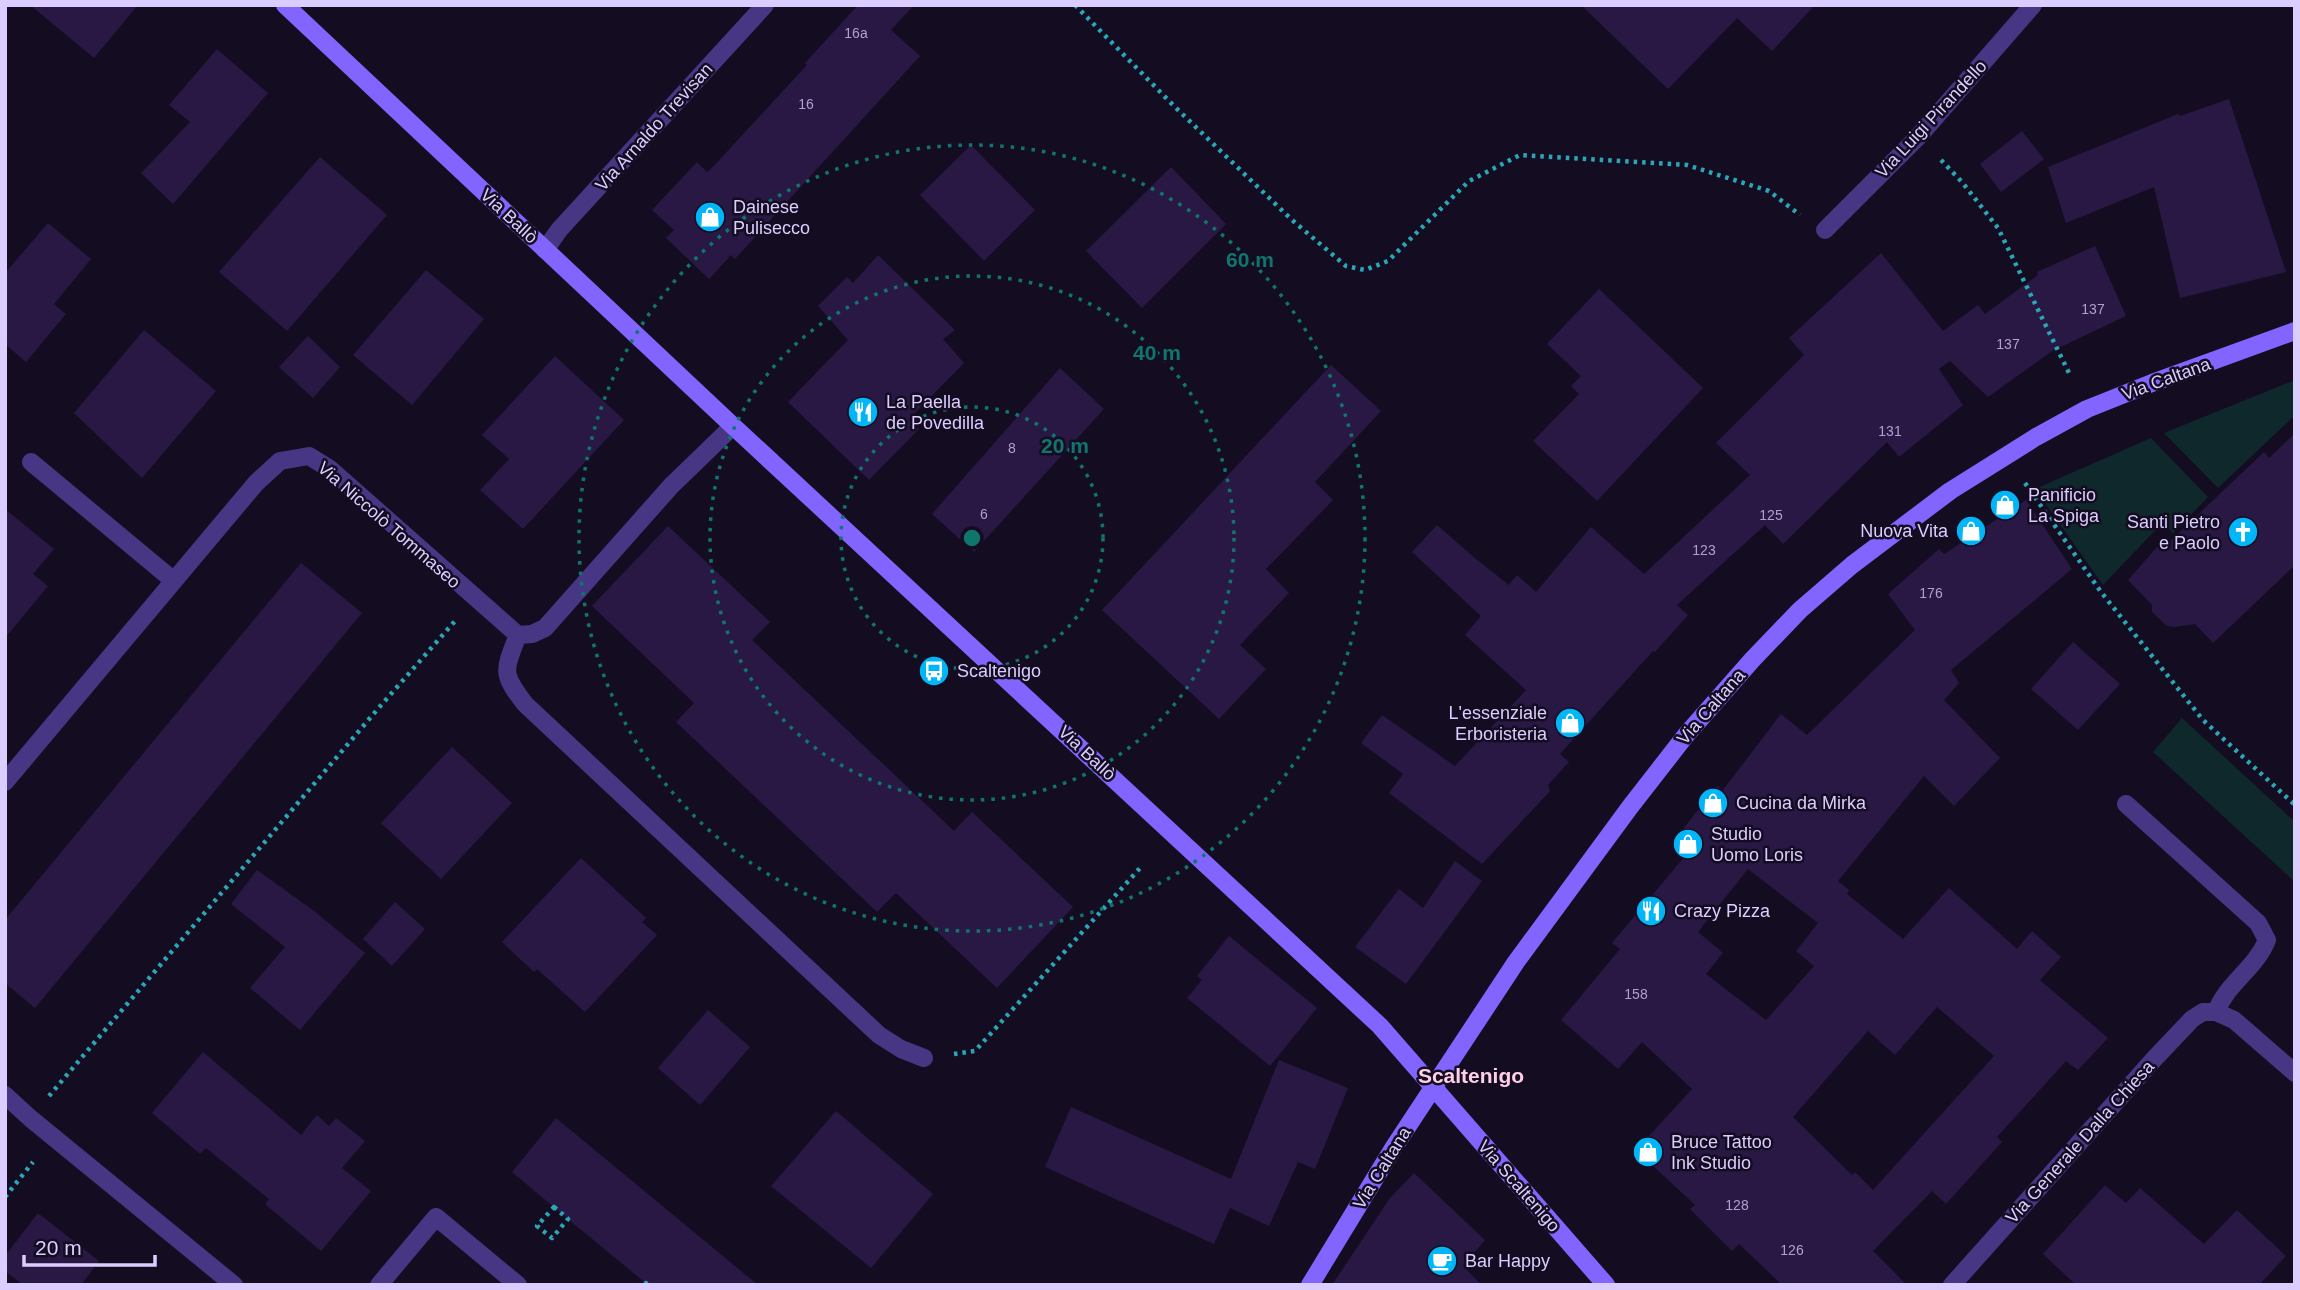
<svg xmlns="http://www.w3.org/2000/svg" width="2300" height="1290" font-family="Helvetica,sans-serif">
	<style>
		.green { fill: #0f282c }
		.building { fill: #281843; fill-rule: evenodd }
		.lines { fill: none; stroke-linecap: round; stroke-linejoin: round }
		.path { stroke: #2aa7b7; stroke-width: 4.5; stroke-dasharray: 3.5 5; stroke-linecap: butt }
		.minor { stroke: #463683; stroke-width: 18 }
		.secondary { stroke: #8264ff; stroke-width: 18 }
		.ring { fill: none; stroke: #0f766e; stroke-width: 3.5; stroke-dasharray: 3.5 7 }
		.labels { text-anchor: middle; stroke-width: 5; stroke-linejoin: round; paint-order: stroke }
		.number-label { font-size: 14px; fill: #aea0d0 }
		.street-label { font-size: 18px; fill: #dbcdff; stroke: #140d22 }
		.poi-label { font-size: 18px; fill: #dbcdff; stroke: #140d22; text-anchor: start }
		.quarter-label { font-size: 21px; font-weight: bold; fill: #ffcfe6; stroke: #140d22 }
		.centre { fill: #0f766e; stroke: #140d22; stroke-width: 3.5 }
		.ring-label { font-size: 21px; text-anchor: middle; font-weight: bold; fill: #0f766e; stroke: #140d22; stroke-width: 5; stroke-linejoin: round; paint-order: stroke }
	</style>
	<rect width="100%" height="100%" fill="#140d22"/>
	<path class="green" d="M2295,380V420L2292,418L2218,488L2164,433Z
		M2151,438L2208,497L2173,533L2163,522L2103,585L2035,489Z
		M2182,718L2295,822V882L2153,752Z"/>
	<path class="building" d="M30,5H138L94,58Z
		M858,5H914L891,30L920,56L735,259L731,255L709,279L666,238L674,230L652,210L697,162L707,172L710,170L807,65L805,63Z
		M1581,5H1815L1772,51L1737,18L1668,89Z
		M217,49L268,93L173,204L141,173L190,122L169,105Z
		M2229,99L2286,272L2180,298L2154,187L2066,223L2048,167L2178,114L2180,116Z
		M2022,131L2044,159L2001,192L1980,164Z
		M971,145L1035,210L984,261L920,195Z
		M320,157L387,215L287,331L219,272Z
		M1171,167L1226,224L1142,308L1086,251Z
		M48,223L91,259L54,304L66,314L26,362L5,344V273Z
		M2095,246L2126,316L2052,351L1988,397L1950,361L1939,369L1963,405L1899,457L1887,442L1783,544L1765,525L1677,605L1688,615L1655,652L1653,651L1560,754L1569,762L1548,785L1550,791L1482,864L1389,793L1403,774L1361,743L1382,715L1455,766L1526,690L1465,635L1481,616L1412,552L1437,525L1476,559L1509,585L1517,575L1536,592L1591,527L1644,574L1750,475L1716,443L1804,355L1789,338L1881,253L1943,331L1978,305L1985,314L2038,275L2037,272Z
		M878,255L955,330L943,339L964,363L909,419L919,429L869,480L788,402L848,340L818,306L847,277L853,283Z
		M426,270L484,319L412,405L353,355Z
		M1599,289L1703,388L1597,501L1533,441L1579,394L1571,386L1581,376L1547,344Z
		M144,330L216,391L142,478L74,413Z
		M308,336L340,367L313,398L279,367Z
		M555,356L624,420L523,529L480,490L509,459L482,435Z
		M1331,365L1381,411L1315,482L1333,500L1266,569L1289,593L1240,645L1266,669L1219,719L1102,610Z
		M1060,368L1104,409L974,552L932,514Z
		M2295,433V565L2213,643L2195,624L2175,627L2167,626L2152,612V605L2128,580L2164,539L2168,543L2264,452L2269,458Z
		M2026,500L2072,569L1951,670L1959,683L1944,700L2000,758L1954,806L1924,776L1838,881L1849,890L1847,894L1903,939L1949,888L2017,949L2032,931L2061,957L2040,980L2108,1038L2078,1070L2066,1061L1997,1137L2002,1142L1946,1204L1932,1191L1873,1251L1907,1285H1782L1739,1244L1732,1251L1690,1209L1695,1205L1636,1150L1692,1089L1642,1042L1618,1069L1561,1020L1620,949L1612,943L1686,855L1671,844L1717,786L1723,790L1781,714L1807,735L1915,630L1888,594L1939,549L1944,554ZM1748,869L1818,923L1796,951L1814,966L1766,1020L1706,974L1723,953L1698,932ZM1937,1007L1994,1056L1873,1190L1855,1172L1852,1175L1793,1117L1868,1031L1895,1055Z
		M5,509L54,549L33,574L48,586L5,638Z
		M668,526L770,622L752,640L954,831L972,812L1073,907L997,988L896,893L877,912L676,722L694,703L592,606Z
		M301,563L362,613L35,1008L5,983V920Z
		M2073,642L2120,684L2078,730L2031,689Z
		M452,747L512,803L441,879L381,823Z
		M581,858L646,918L642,922L657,935L585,1012L537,969L534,972L502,942Z
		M1455,861L1482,881L1406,984L1355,947L1399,889L1423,908Z
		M257,870L314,911L365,953L300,1030L250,988L285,947L231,904Z
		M395,902L425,929L392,966L363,939Z
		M1229,936L1317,1008L1270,1066L1187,998L1202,980L1197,976Z
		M708,1010L750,1047L700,1105L658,1068Z
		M203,1052L301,1135L317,1115L329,1126L336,1118L365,1141L342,1168L371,1191L321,1251L265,1204L269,1199L206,1148L200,1154L152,1113Z
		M1279,1060L1348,1088L1315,1169L1298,1162L1269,1226L1230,1208L1214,1244L1045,1167L1071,1107L1231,1179Z
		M836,1111L933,1194L871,1268L771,1186Z
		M556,1118L758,1285H648L568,1219L512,1172Z
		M1414,1173L1485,1240L1463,1266L1482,1285H1332L1390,1198Z
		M2105,1185L2126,1203L2140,1188L2204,1244L2237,1210L2286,1256L2259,1285H2076L2043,1254Z
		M38,1213L99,1261L81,1285H23L5,1271V1256Z"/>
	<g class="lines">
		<path class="path" d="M1075,5L1174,106L1292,220L1346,266L1365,270L1388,261L1469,181L1520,155L1687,165L1769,191L1800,215
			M1941,160L1962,182L1998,228L2069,373
			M2025,483L2101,592L2203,720L2295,805
			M954,1054L975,1051L1141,867
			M49,1096L376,711L455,621
			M5,1197L33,1162
			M554,1207L568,1219L552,1238L537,1226Z
			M645,1285L646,1283L648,1285"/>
		<path class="minor" d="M1825,230L1918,137L2033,5
			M545,250L559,230L765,5
			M31,462L174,581
			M518,635C504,671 501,673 525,704L879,1035L901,1049L924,1058
			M518,635L532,634L545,628L671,486L733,426
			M5,782L256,483L280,461L309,456L330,469L518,635
			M2126,804L2258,923L2267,940C2256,968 2227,983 2216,1012
			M5,1095L30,1118L234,1285
			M379,1285L436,1217L518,1285
			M1952,1285L2155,1058L2192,1019L2203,1012H2216L2234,1020L2295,1073"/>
		<path class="secondary" d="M285,5L733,426L1380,1026L1606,1285
			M1310,1285L1394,1147L1516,962L1630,807L1686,735L1752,660L1800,610L1852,565L1950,491L2036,437L2087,409L2152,383L2295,331"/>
	</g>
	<g class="ring">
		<circle cx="972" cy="538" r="131"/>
		<circle cx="972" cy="538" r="262"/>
		<circle cx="972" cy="538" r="393"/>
	</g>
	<defs>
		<g id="shop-disc" transform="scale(1.575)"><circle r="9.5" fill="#00b6f8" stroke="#140d22"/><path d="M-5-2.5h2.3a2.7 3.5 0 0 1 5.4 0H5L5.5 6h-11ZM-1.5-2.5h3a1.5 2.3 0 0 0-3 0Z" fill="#fff"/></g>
		<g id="restaurant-disc" transform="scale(1.575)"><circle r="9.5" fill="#00b6f8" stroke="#140d22"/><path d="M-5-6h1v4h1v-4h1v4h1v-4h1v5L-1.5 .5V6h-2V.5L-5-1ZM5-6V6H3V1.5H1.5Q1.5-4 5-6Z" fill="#fff"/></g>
		<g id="church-disc" transform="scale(1.575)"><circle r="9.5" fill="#00b6f8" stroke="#140d22"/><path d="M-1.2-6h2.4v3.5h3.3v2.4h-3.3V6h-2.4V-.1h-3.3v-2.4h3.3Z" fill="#fff"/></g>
		<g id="bus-disc" transform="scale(1.575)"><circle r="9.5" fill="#00b6f8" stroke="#140d22"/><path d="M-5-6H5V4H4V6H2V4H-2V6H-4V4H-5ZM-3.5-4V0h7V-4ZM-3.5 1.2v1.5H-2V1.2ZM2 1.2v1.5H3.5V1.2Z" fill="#fff"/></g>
		<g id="cafe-disc" transform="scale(1.575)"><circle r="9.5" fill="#00b6f8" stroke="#140d22"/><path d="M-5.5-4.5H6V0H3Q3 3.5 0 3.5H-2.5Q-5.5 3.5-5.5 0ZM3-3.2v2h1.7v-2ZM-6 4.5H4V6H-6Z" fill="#fff"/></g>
	</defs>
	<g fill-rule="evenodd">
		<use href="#shop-disc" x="710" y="217"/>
		<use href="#restaurant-disc" x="863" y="412"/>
		<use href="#shop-disc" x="2005" y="505"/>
		<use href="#shop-disc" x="1971" y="531"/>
		<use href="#church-disc" x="2243" y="532"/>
		<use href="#bus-disc" x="934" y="671"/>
		<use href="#shop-disc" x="1570" y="723"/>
		<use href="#shop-disc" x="1713" y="803"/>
		<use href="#shop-disc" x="1688" y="844"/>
		<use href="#restaurant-disc" x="1651" y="911"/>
		<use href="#shop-disc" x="1648" y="1152"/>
		<use href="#cafe-disc" x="1442" y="1261"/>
	</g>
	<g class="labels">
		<g class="number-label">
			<text x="856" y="38">16a</text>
			<text x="806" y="109">16</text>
			<text x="2093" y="314">137</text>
			<text x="2008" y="349">137</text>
			<text x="1890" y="436">131</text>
			<text x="1012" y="453">8</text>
			<text x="984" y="519">6</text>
			<text x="1771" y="520">125</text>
			<text x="1704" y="555">123</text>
			<text x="1931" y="598">176</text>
			<text x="1636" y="999">158</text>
			<text x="1737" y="1210">128</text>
			<text x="1792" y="1255">126</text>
		</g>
		<g class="street-label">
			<text transform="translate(1931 119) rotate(-47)" y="6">Via Luigi Pirandello</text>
			<text transform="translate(654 127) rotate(-48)" y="6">Via Arnaldo Trevisan</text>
			<text transform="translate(509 216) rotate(43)" y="6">Via Ballò</text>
			<text transform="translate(2166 379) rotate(-20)" y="6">Via Caltana</text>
			<text transform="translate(389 525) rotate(41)" y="6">Via Niccolò Tommaseo</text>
			<text transform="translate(1711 707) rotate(-49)" y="6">Via Caltana</text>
			<text transform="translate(1087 753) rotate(43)" y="6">Via Ballò</text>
			<text transform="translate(2080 1142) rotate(-48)" y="6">Via Generale Dalla Chiesa</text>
			<text transform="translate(1382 1168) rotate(-58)" y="6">Via Caltana</text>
			<text transform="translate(1519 1186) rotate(49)" y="6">Via Scaltenigo</text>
		</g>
		<g class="poi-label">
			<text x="733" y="213">Dainese<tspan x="733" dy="21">Pulisecco</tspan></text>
			<text x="886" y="408">La Paella<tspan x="886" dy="21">de Povedilla</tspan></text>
			<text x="2028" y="501">Panificio<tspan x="2028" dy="21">La Spiga</tspan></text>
			<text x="2220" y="528" text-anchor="end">Santi Pietro<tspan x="2220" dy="21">e Paolo</tspan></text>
			<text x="1948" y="537" text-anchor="end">Nuova Vita</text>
			<text x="957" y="677">Scaltenigo</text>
			<text x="1547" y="719" text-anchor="end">L'essenziale<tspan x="1547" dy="21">Erboristeria</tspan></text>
			<text x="1736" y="809">Cucina da Mirka</text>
			<text x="1711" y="840">Studio<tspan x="1711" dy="21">Uomo Loris</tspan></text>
			<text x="1674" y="917">Crazy Pizza</text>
			<text x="1671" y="1148">Bruce Tattoo<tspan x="1671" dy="21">Ink Studio</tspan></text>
			<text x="1465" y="1267">Bar Happy</text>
		</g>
		<g class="quarter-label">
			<text x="1471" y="1083">Scaltenigo</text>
		</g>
	</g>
	<circle cx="972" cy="538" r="10" class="centre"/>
	<g class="ring-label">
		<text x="1250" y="267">60 m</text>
		<text x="1157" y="360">40 m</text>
		<text x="1065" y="453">20 m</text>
	</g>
	<rect width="2300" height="1290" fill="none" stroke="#dbcdff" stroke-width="14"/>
	<path d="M24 1255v10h131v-10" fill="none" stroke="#dbcdff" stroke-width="3.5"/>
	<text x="35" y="1255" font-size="21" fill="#dbcdff" stroke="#140d22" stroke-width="5" paint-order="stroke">20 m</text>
</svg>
